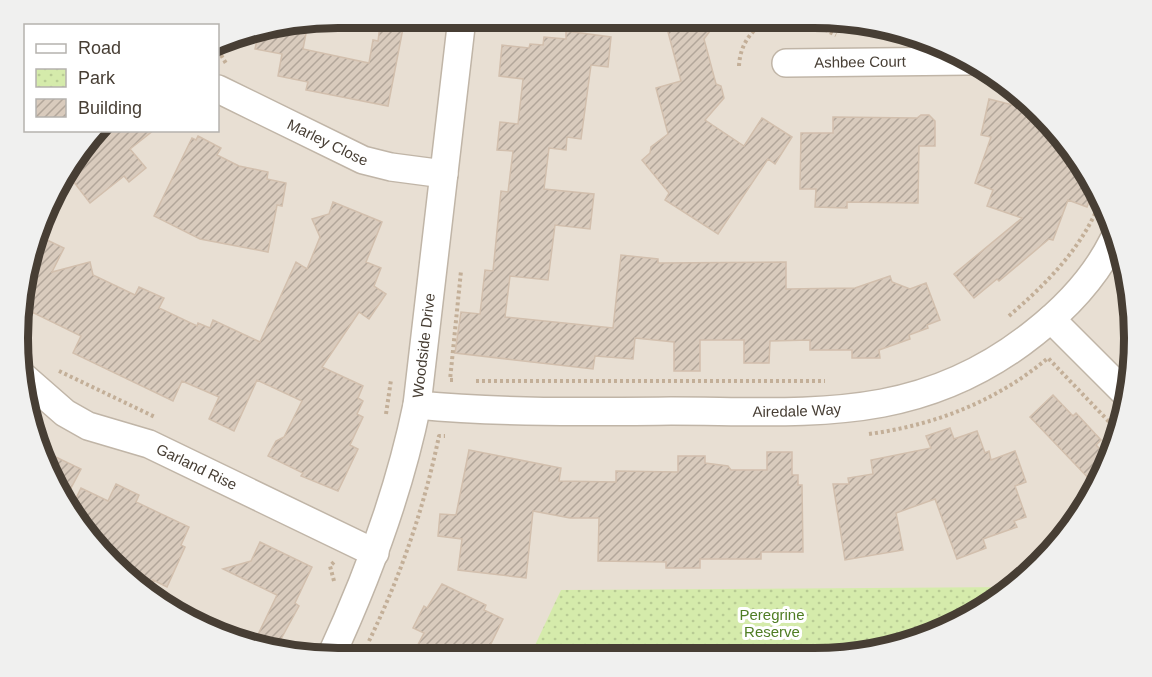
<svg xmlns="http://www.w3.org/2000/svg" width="1152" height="677" font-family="Arial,sans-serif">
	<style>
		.residential { fill: #e8dfd3 }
		.park { fill: url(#park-dots) }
		.building { fill: url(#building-hatch); stroke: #d2bfad; stroke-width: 1.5 }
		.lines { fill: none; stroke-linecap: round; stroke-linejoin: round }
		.minor-casing { stroke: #c0b5a7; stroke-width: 30 }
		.path { stroke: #c3af98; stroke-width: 4; stroke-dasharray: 3 3; stroke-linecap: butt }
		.minor { stroke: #fff; stroke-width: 27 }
		.labels { text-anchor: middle; stroke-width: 6; stroke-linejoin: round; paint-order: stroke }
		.street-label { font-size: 15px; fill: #473e34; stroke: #fff }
		.park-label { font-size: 15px; fill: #4f7d24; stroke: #fff }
		.rim { fill: none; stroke: #473e34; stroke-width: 8 }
	</style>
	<defs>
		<pattern id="park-dots" width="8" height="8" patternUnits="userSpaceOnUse" patternTransform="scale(1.5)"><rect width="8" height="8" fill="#d5ebab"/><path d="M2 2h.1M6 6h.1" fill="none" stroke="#b8cb94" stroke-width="1.8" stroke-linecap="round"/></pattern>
		<pattern id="building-hatch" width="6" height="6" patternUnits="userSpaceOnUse" patternTransform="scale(1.5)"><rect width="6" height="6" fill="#d9cbbd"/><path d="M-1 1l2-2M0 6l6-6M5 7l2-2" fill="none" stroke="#b2a69a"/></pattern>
	</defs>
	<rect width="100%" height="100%" fill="#f4eee5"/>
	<path class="residential" d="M339,18L835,19L917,35L992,72L1080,161L1128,276V401L1080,517L1025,579L973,616L897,648L835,658H317L235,642L160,605L84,533L35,441L18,338L35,236L72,160L100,131L218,130V45L236,35Z"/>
	<path class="park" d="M1014,587L973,616L897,648L835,658H529L561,590Z"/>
	<path class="building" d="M381,18H405L388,106L306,90L308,82L278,76L282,54L255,49L259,31L308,23L303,49L369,63L373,40L378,41Z
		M678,18L719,19L704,39L716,84L721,86L724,98L705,120L744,146L762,118L792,137L775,164L768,159L718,234L665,200L669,193L642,160L650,153L651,147L668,134L656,88L681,81L668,32Z
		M566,31L611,37L608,67L591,65L581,139L567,137L566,150L549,148L544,189L594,194L590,229L555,225L548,280L510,276L505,317L613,328L621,255L658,259V263L786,262V289L855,288L890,276L892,282L910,289L926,283L940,320L927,325L928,328L909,335L910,339L879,350L880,358H852V350H810V340L770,341L769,363H744V340H700V371H674V342L635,338L633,359L595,356L593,369L455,353L461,312L480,314L485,270L493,271L501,191L508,192L513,151L497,150L500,122L518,124L523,79L499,76L502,45L529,48L530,44L543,45L544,37L566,39Z
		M989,99L1029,109L1080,161L1093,191L1087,207L1068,200L1053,240L1049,239L999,281L997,279L974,298L954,274L1022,218L987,206L993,190L975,183L991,137L981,135Z
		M921,115H929L935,121V146H919L918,203L847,202V208L815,207L816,189H800L801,133H833V117L917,118Z
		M110,130H154L130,149L146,168L129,182L124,176L90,203L66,172L72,160L85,147L87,149Z
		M198,136L221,148L217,155L239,166L268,172L267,179L286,183L282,206L277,205L268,252L200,239L154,216L192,138L196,140Z
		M333,202L382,222L366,262L381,268L374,286L386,294L369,319L359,312L322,367L363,386L358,398L363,401L357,414L363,417L350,445L358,449L338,491L301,476L303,473L268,456L276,441L284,437L302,401L257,380L234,431L209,419L219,397L182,381L173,401L73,353L81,336L32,312L25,326L20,325L30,264L43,238L64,248L52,272L90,262L93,275L135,295L139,287L164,298L159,308L197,326L198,323L210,328L213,320L260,342L296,262L307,269L320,237L312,219L329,214Z
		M1053,395L1073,416L1076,413L1101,440L1096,445L1106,455L1094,484L1030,417Z
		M950,428L954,439L977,431L985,453L989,451L991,460L1015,451L1026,482L1015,486L1026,517L1014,521L1017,527L983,539L986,548L957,559L935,499L896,513L903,550L845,560L833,484H849L848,478L873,474L871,460L931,448L926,436Z
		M39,449L81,469L71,488L56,481Z
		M469,450L561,468L559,481L616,482V471L678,472V456H705V463L728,466L731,470H767V452H792V475H798V485H802L803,552H761V559H700V568H666V562L598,561L599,518H570L533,511L526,578L458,570L462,539L438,536L440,514L456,515Z
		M116,484L139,495L136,502L189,527L181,545L185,547L167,587L153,580L147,593L84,533L71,509L81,488L108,501Z
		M260,542L312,567L295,603L299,606L275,650L253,645L277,595L223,569L251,561Z
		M442,584L486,605L484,610L503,619L484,658H411L424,633L413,628L424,606L427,608Z"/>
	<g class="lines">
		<g class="minor-casing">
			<g id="minor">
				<path id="s1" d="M786,63L969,61"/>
				<path id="s2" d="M218,89L363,160L391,167L444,174"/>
				<path d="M1051,319L1128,396"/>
				<path id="s3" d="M25,378L65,413L88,426L149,444L375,553"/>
				<path id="s4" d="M417,405C501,413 586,412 671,411C809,411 919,425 1034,333C1066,308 1095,277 1113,241"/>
				<path id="s5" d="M330,658C368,576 399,493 417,405L462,18"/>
			</g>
		</g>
		<path class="path" d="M803,19L836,35
			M218,50L227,65
			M739,66C740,45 751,29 770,19
			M1009,316C1046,284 1080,250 1099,205
			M59,371L155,417
			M453,380H450L461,271
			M476,381H825
			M386,414L391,380
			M869,434C935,425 997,401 1048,358L1116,429
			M334,581L330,566L335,561
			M369,641C401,575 424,508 439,436H445
			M300,655L305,645"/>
		<use href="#minor" class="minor"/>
	</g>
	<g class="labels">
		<g class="street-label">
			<text dy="5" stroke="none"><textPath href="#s1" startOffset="74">Ashbee Court</textPath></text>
			<text dy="5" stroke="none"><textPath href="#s2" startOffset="122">Marley Close</textPath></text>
			<text dy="5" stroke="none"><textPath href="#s5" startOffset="328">Woodside Drive</textPath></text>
			<text dy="5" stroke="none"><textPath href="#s4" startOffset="380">Airedale Way</textPath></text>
			<text dy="5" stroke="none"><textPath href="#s3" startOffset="196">Garland Rise</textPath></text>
		</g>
		<g class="park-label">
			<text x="772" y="620">Peregrine<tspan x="772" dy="17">Reserve</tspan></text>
		</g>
	</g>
	<path d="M0 0H1152V677H0ZM338 28H814A310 310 0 0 1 1124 338V338A310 310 0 0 1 814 648H338A310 310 0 0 1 28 338V338A310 310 0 0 1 338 28Z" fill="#f0f0ef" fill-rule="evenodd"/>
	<path class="rim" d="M338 28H814A310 310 0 0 1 1124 338V338A310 310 0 0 1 814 648H338A310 310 0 0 1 28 338V338A310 310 0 0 1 338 28Z"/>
	<rect x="24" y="24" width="195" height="108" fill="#ffffff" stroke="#b5b2ae" stroke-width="1.5"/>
	<rect x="36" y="44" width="30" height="9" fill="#ffffff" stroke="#b5b2ae" stroke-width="1.5"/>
	<text x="78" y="54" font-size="18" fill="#473e34">Road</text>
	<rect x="36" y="69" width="30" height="18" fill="url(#park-dots)" stroke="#b5b2ae" stroke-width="1.5"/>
	<text x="78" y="84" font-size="18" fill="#473e34">Park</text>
	<rect x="36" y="99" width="30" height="18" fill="url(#building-hatch)" stroke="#b5b2ae" stroke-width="1.5"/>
	<text x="78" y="114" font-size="18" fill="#473e34">Building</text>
</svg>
